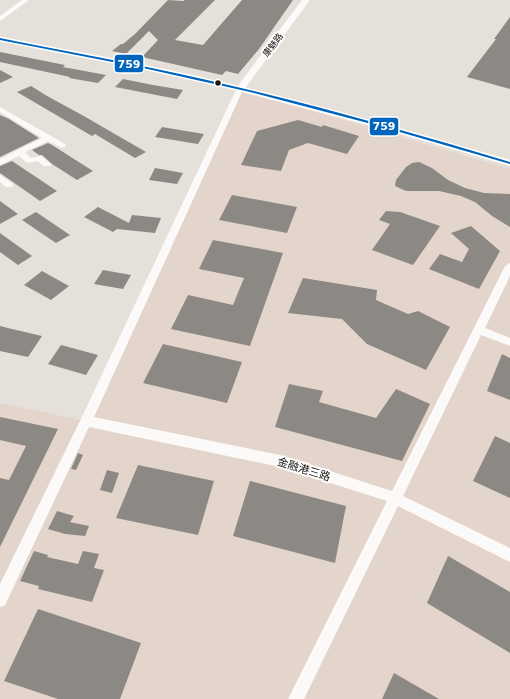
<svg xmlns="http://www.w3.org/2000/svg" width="510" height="699" font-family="'DejaVu Sans','Noto Sans SC',sans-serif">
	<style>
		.commercial { fill: #e3d5cb }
		.building { fill: #8c8984 }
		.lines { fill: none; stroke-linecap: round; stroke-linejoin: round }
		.minor { fill: #fbfaf9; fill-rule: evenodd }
		.major { fill: #fbfaf9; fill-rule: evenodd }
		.bus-1-casing { stroke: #fff; stroke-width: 3 }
		.bus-1 { fill: #0065bd; fill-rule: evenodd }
		.bus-dot { fill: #1a1612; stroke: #fff; stroke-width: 1.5 }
		.labels { text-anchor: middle; stroke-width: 4; stroke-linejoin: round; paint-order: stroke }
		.far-street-label { font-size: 9px; fill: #1a1612; stroke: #fff }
		.street-label { font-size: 11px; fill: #1a1612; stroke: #fff }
		.line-badge { stroke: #fff; stroke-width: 1.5 }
		.badge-label { font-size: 11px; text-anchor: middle; font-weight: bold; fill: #fff }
	</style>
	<rect width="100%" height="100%" fill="#e5e0da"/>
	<path class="commercial" d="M240,89L510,169V699H0V403L85,421Z"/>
	<path class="building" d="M168,0L184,1V0H215L175,40L203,45L242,0H293L259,49L238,74L226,71L222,75L142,57L158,40L149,31L126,54L112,51L121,44H123L136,33Z
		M510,17V89L467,77L496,39H494Z
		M0,52L65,65L63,67L106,75L98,83L69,78L70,77L0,62Z
		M0,70L13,77L0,83Z
		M123,79L153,85L183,90L177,99L115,87Z
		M31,86L47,96L82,115L146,152L135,158L95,134L92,136L17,92Z
		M0,115L9,119L39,138L0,157Z
		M298,120L322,127L323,125L359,136L347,154L308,143L289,150L281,171L241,165L257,131Z
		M162,127L204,134L198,144L155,137Z
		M48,143L52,145L93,171L77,180L52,164L42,155H39L32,150Z
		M12,161L57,191L40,201L0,173V166Z
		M419,162L432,168L448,180L465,188L484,193L510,194V227L492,216L475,202L461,196L439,191H406L395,186L396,180L406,167L412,163Z
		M155,168L183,173L177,184L149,180Z
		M232,195L297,207L287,233L219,220Z
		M0,201L18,214L0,224Z
		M98,207L129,223L132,215L161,218L155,233L117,229L113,232L84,217Z
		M386,211L400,212L440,226L413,265L372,250L390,224L379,220Z
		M36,212L70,235L56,243L22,220Z
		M471,226L500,251L479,289L429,269L440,254L462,262L469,249L451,233Z
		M0,233L32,256L18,265L0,252Z
		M213,240L283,253L250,346L171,329L188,295L233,305L244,278L199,269Z
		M103,270L131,275L123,289L94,284Z
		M42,271L69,286L51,300L24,285Z
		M303,278L377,290L376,300L408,314L418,311L450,327L426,370L367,344L342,319L288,313Z
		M0,326L12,329L42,336L28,357L0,351Z
		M163,344L242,362L227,403L143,383Z
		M61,345L98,355L86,375L48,364Z
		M502,354L510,358V400L487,391Z
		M289,384L323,391L319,402L376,418L396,389L430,404L402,461L275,427Z
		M0,417L58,429L0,547V478L9,480L26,446L0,440Z
		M495,436L510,443V498L473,481Z
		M78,453L83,455L76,470L71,469Z
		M138,465L214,481L198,535L116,518Z
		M107,470L119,473L112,493L100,490Z
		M250,481L346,506L335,563L233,536Z
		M57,511L74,516L70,522L89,526L85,536L65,534L48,529Z
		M34,551L48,555L47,557L78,564L83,551L99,554L94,568L104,570L92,602L38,589L39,586L20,581Z
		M448,556L510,592V653L427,603Z
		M38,609L141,643L120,699H58L4,681Z
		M394,673L439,699H382Z"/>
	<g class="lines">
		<path class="minor" d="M22,0H29L0,21V16Z
			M0,37C54,48 109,57 163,69C280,94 395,127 510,160V166L394,132L242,92L94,417L280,455L392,491L505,266L510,263V276L485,328L510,338V346L481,335L403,496L510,548V562L398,506L304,699H288L387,501L280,467L89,427L5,605L0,607V584L80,421L236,90L163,73L0,41Z
			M0,107L65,144L66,146L62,148L48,141L25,152L31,158L41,156L51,164L50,166H44L37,161L27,163L19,156L0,165V159L42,138L0,112Z
			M0,175L12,183L13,185L12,187H6L0,182Z"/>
		<path class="major" d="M302,0H310L243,91H237L235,89L237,87Z"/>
		<g class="bus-1-casing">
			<path id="bus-1" d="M0,38C69,52 138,64 207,80C309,103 410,132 510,162V164L379,126L250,92L143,68L0,40Z"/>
		</g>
		<use href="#bus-1" class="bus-1"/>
	</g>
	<circle class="bus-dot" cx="218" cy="83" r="3.5"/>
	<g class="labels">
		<g class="far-street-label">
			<text transform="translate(273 45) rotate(-53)" y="3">康魅路</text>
		</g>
		<g class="street-label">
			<text transform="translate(304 469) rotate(17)" y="4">金融港三路</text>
		</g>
	</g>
	<g class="line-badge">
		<rect x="114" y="54" width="30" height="19" rx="4" fill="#0065bd"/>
		<rect x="369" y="117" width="30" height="19" rx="4" fill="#0065bd"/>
	</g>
	<g class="badge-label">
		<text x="129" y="68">759</text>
		<text x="384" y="130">759</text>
	</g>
</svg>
